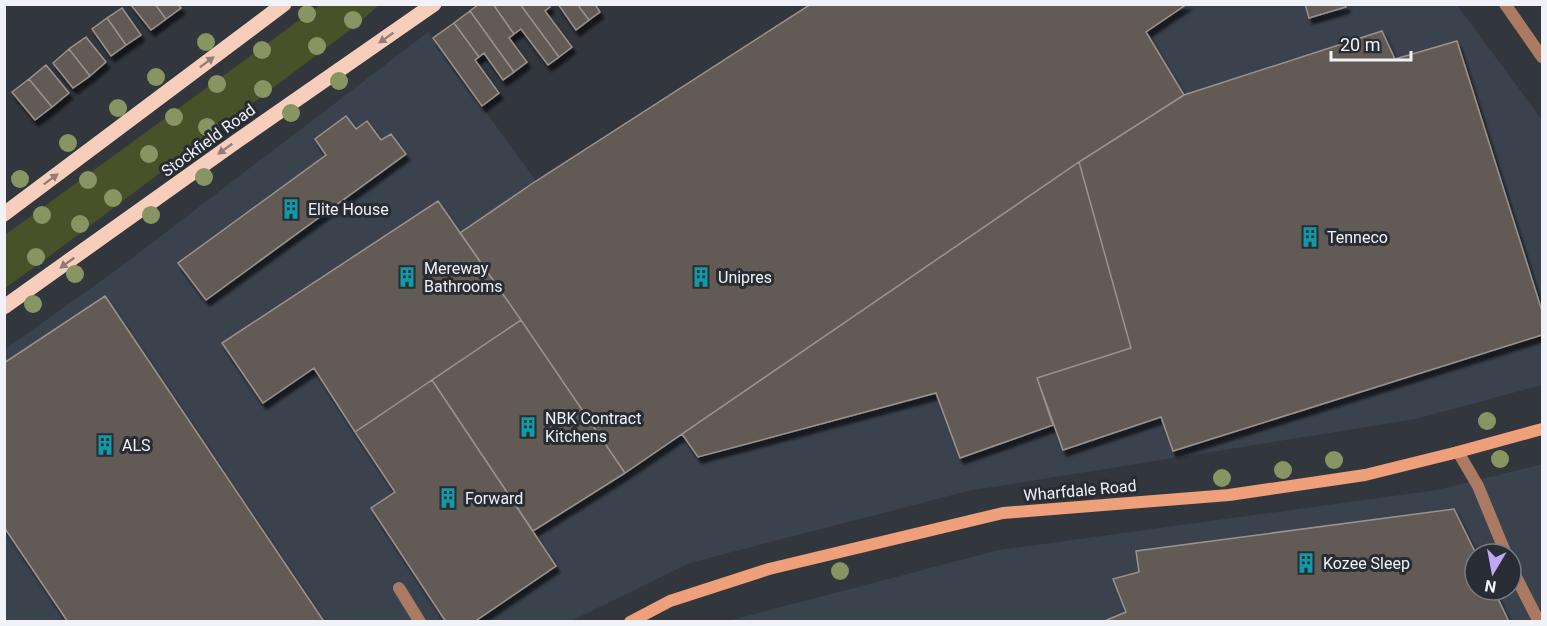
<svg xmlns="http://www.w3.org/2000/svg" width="1547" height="626" font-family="Roboto,sans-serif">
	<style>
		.built { fill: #3a424d; fill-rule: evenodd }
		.green { fill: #485229 }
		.building { fill: #625a55; stroke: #9b928d; stroke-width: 1.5; filter: url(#shadow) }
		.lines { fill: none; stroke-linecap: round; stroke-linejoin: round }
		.service { stroke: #ab7a62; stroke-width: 12 }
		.minor { stroke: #ab7a62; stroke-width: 12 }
		.secondary { stroke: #eda079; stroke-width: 12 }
		.primary { stroke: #f7cebb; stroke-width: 15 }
		.tree { fill: #869562 }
		.oneway { fill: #907d77 }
		.labels { text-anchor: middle; stroke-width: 6; stroke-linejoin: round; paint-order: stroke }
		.street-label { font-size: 16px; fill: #f0f2f7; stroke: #282c33 }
		.poi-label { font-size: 16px; fill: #f0f2f7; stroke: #282c33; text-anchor: start }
	</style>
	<defs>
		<filter id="shadow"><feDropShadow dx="3.5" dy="6" stdDeviation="1.5" flood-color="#0009"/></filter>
	</defs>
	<rect width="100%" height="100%" fill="#32363d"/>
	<path class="built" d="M811,5H1457L1542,120V385L1416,419L968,491L690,563L571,621H5L4,350L119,268L428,32L536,181Z
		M1542,464V621L724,622L999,550L1437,490ZM1475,554H1511V590H1475Z"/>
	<path class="green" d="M320,5H379L354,27L43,261L5,288V235Z"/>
	<path class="building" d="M155,4H178L181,8L166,19Z
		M155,4L166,19L151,30L131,5Z
		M479,4H493L514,34L509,38L527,62L514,72L470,11Z
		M493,4H520L559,57L548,65L521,29L514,34Z
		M520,4H549L550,7L545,11L572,47L559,57Z
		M558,4H577L589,20L576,30Z
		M577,4H595L600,12L589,20Z
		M811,4H1187L1146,32L1184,95L1079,162L625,473L521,320L460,233L536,181Z
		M1305,4H1346V7L1309,18Z
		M122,8L141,35L126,45L107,18Z
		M470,11L514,72L503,80L484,53L479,57L454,23Z
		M107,18L126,45L111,56L92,29Z
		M454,23L479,57L475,60L499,93L482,106L433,38Z
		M1382,31L1395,59L1457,41L1542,311V335L1173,451L1161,417L1063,450L1037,378L1131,348L1079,162L1184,95Z
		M86,37L106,62L90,76L69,49Z
		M69,49L90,76L73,88L53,63Z
		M46,65L69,93L52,107L29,79Z
		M29,79L52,107L35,120L12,92Z
		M346,116L356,129L367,121L381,140L391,134L406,154L206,300L178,263L326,155L315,139Z
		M1079,162L1131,348L1037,378L1053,425L960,458L936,393L698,457L682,434Z
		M438,201L521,320L355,432L314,368L263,403L222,343Z
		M105,296L323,620L320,622H68L4,527V363Z
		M521,320L625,473L533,531L432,380Z
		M432,380L556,566L474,622H446L371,508L395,492L355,432Z
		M1454,509L1476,554L1475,590H1494L1509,622H1102L1126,612L1113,579L1139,572L1136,551Z"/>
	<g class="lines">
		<path class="service" d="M1458,452L1478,486L1506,554
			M1511,567L1539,622
			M399,588L420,622"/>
		<path class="minor" d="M1505,4L1542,57"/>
		<path class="secondary" d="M630,622L670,601L769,569L1003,513L1229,495L1365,475L1458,452L1542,429"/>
		<path class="primary" d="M4,214L284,4
			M4,307L237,141L434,4"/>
	</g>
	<g class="tree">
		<circle cx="307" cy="14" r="9"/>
		<circle cx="353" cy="20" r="9"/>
		<circle cx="206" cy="42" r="9"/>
		<circle cx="317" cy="46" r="9"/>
		<circle cx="262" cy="50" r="9"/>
		<circle cx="156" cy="77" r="9"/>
		<circle cx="339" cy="81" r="9"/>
		<circle cx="217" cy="84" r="9"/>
		<circle cx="263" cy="89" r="9"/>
		<circle cx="118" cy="108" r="9"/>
		<circle cx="291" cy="113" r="9"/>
		<circle cx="174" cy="117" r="9"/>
		<circle cx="207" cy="127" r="9"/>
		<circle cx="68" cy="143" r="9"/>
		<circle cx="149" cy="154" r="9"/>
		<circle cx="204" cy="177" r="9"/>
		<circle cx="20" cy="179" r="9"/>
		<circle cx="88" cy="180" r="9"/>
		<circle cx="113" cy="198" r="9"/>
		<circle cx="42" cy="215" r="9"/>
		<circle cx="151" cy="215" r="9"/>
		<circle cx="80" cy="224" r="9"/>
		<circle cx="36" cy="257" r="9"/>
		<circle cx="75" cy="274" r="9"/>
		<circle cx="33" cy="304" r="9"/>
		<circle cx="1487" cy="421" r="9"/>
		<circle cx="1500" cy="459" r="9"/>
		<circle cx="1334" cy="460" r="9"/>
		<circle cx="1283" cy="470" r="9"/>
		<circle cx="1222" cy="478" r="9"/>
		<circle cx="840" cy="571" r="9"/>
	</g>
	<defs><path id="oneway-solid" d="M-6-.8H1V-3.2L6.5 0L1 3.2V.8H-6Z" transform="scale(1.5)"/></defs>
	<g class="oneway">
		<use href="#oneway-solid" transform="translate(386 38) rotate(145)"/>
		<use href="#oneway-solid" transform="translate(207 62) rotate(-37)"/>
		<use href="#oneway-solid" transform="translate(225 149) rotate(144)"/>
		<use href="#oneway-solid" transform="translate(51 179) rotate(-37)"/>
		<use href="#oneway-solid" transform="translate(67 263) rotate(144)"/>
	</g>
	<defs>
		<g id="building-bare" transform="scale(1.62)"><path d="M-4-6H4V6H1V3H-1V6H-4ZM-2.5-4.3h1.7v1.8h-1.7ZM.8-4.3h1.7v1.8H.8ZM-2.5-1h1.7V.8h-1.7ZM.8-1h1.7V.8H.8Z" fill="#0f9aa8" stroke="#282c33" stroke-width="2.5" paint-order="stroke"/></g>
	</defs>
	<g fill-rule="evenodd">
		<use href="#building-bare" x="291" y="209"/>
		<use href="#building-bare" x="1310" y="237"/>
		<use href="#building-bare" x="407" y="277"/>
		<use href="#building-bare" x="701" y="277"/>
		<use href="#building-bare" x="528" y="427"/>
		<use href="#building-bare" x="105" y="445"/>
		<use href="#building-bare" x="448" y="498"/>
		<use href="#building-bare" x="1306" y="563"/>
	</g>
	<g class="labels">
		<g class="street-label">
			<text transform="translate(208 140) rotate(-36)" y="6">Stockfield Road</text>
			<text transform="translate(1080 490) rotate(-5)" y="6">Wharfdale Road</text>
		</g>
		<g class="poi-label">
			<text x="308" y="215">Elite House</text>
			<text x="1327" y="243">Tenneco</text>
			<text x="424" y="274">Mereway<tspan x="424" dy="18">Bathrooms</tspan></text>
			<text x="718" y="283">Unipres</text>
			<text x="545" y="424">NBK Contract<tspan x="545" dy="18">Kitchens</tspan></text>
			<text x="122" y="451">ALS</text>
			<text x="465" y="504">Forward</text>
			<text x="1323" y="569">Kozee Sleep</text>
		</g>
	</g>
	<rect width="1547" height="626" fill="none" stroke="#f0f2f7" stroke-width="12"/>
	<g transform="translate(1493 572) rotate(190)"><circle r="28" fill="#282c33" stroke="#787b81" stroke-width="1.5"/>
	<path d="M0-4.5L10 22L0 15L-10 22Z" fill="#c1a8f3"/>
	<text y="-9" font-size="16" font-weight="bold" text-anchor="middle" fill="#f0f2f7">N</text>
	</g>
	<path d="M1331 51v9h80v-9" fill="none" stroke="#f0f2f7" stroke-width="3"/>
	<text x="1340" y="51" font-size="18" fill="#f0f2f7" stroke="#282c33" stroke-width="4.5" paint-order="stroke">20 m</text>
</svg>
